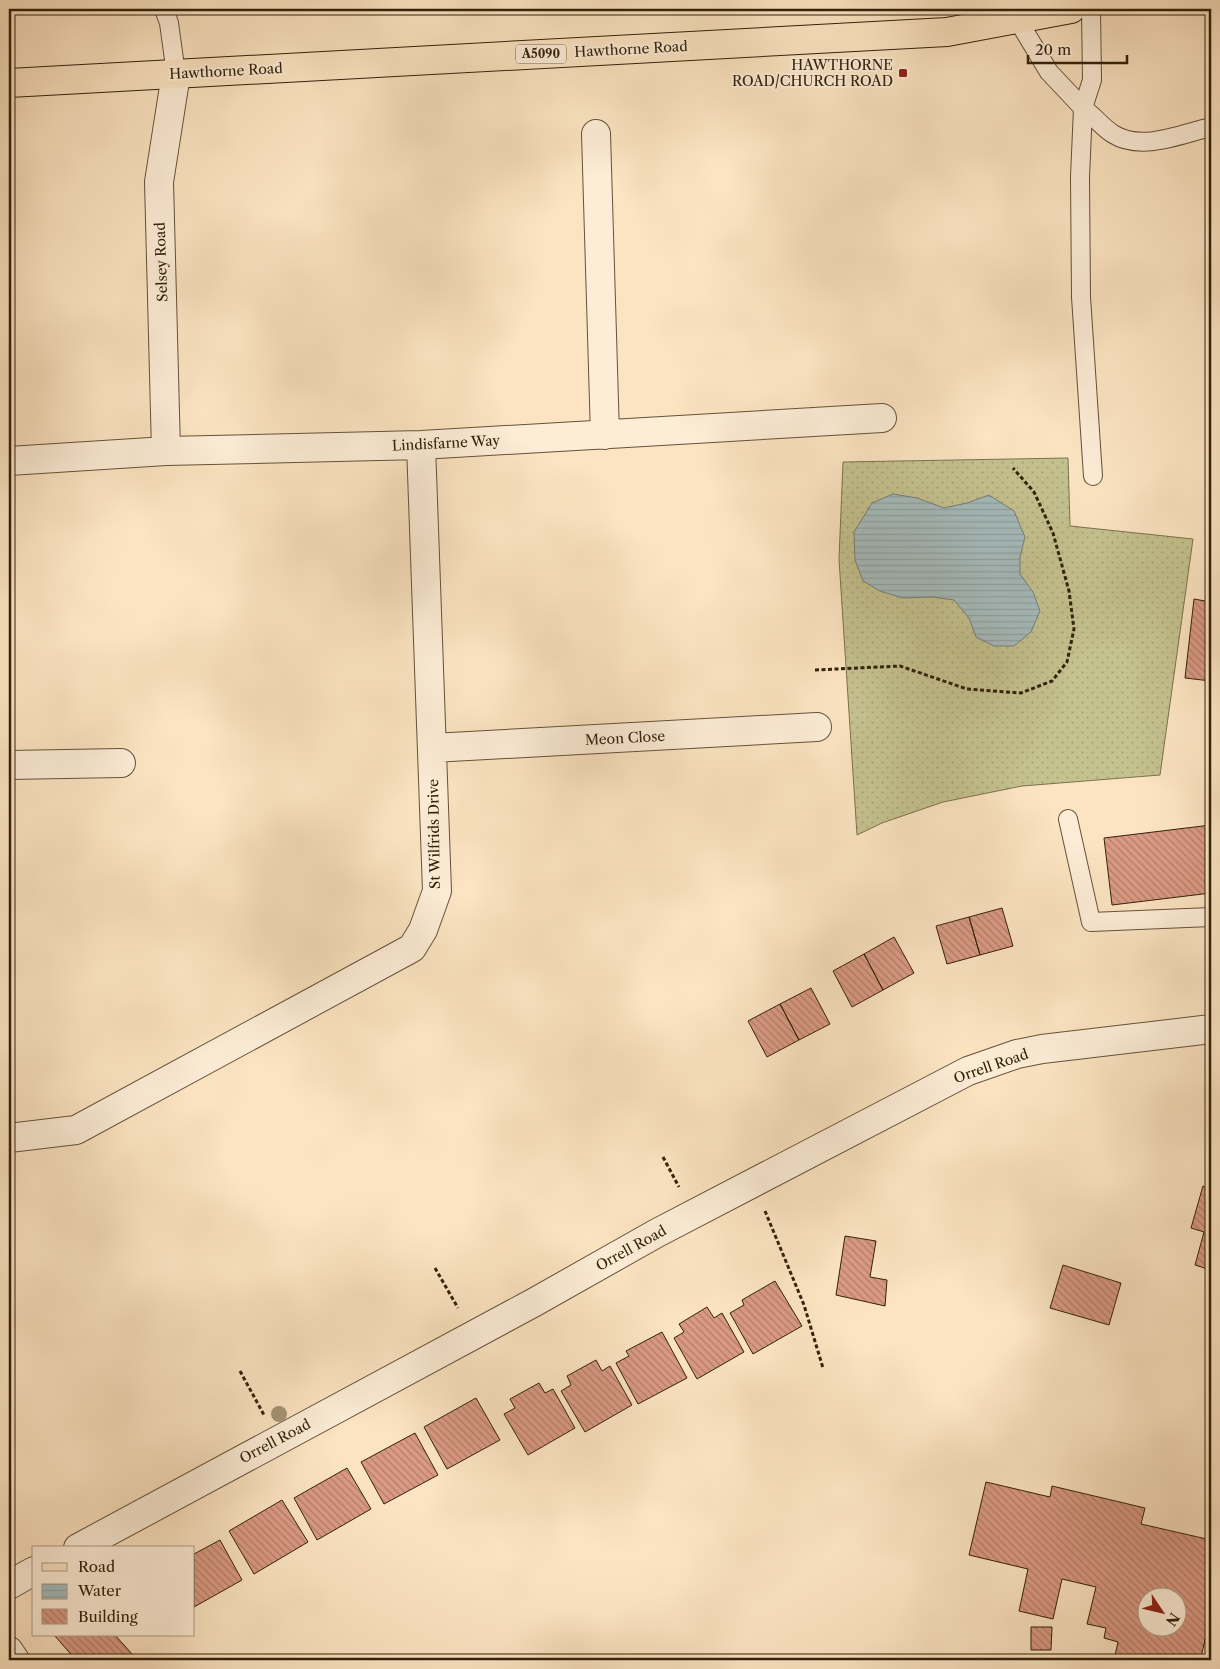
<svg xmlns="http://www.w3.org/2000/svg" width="1220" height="1669" font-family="'Libre Caslon Text',serif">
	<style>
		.grass { fill: url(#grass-dots); stroke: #7b724d }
		.water { fill: url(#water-rules); stroke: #777e76 }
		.building { fill: url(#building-back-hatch); stroke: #32210b; fill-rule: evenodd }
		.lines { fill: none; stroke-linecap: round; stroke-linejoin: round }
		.service-casing { stroke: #645239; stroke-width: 20 }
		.minor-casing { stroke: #645239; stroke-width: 30 }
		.tertiary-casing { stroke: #645239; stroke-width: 30 }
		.primary-casing { stroke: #32210b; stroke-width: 30 }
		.path { stroke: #32210b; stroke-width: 3; stroke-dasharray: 4 2.5; stroke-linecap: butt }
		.service { stroke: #fdedd7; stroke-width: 18 }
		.minor { stroke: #fdedd7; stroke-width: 28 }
		.tertiary { stroke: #fdedd7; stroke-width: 28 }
		.primary { stroke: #fce4c2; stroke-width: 28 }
		.tree { fill: #a59373 }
		.poi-dot { fill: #8f2418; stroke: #fdedd7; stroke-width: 2 }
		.labels { text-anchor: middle; stroke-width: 4; stroke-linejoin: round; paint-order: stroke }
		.shield { fill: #fdedd7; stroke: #6f5e48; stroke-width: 1 }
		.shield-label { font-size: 12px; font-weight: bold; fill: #32210b }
		.street-label { font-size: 14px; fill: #32210b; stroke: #fdedd7 }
		.poi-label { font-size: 14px; fill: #32210b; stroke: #fdedd7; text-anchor: end }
	</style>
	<defs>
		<pattern id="grass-dots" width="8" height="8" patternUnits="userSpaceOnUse" patternTransform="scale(1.25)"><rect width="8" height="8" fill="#c4c28f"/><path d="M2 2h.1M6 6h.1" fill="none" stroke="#a9a67a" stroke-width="1.8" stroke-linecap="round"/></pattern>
		<pattern id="water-rules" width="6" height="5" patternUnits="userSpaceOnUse" patternTransform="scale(1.25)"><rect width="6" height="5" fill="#a5bcbe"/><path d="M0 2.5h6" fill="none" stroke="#8ea1a2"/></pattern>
		<pattern id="building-back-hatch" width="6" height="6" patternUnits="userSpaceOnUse" patternTransform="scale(1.25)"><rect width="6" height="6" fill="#db9a84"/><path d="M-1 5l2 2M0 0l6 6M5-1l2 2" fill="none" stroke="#b27d6a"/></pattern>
	</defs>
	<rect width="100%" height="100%" fill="#fce4c2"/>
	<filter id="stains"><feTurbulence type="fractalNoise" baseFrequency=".004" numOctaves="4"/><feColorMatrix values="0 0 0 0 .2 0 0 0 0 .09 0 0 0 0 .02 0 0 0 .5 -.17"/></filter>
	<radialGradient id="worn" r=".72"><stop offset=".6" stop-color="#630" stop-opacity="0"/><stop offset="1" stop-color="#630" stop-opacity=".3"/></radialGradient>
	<path class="grass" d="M1068,458L1070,526L1193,539L1160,775L1022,786L943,802L882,823L857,835L839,559L843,462Z"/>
	<path class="water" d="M893,494L917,498L944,508L967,503L989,495L1014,511L1025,537L1020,557V574L1033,592L1040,611L1031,632L1014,646H994L976,637L969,618L954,600L932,597L903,598L880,591L863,581L855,560L854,532L872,503Z"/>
	<path class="building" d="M1194,599L1211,602V681L1185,678Z
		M1211,825V893L1112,905L1104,838Z
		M1002,908L1013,946L980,955L969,917Z
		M969,917L980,955L947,964L936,926Z
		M894,937L914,973L883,990L864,954Z
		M864,954L883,990L852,1007L833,971Z
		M811,988L830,1024L799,1040L780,1004Z
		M780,1004L799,1040L767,1057L748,1021Z
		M1203,1186L1211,1189V1270L1195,1265L1204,1232L1191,1228Z
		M845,1236L876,1241L870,1277L887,1280L885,1306L836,1295Z
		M1063,1265L1121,1283L1109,1325L1050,1308Z
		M775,1281L802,1326L753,1354L730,1313L744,1305L742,1300Z
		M707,1307L714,1318L722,1313L744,1352L697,1379L674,1338L684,1332L679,1324Z
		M662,1332L687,1378L638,1404L616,1363L629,1356L626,1351Z
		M596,1360L602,1371L610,1366L632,1405L585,1432L561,1391L571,1385L567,1376Z
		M539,1383L545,1393L553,1389L575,1428L528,1455L504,1414L515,1408L510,1399Z
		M476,1398L500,1440L447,1469L424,1427Z
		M415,1433L438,1475L384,1504L361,1462Z
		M347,1468L371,1509L317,1540L294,1498Z
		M986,1482L1050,1497L1052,1486L1145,1508L1141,1524L1211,1540V1615L1201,1657L1208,1660H1114L1118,1642L1104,1638L1106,1628L1087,1624L1096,1587L1062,1579L1053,1619L1019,1611L1028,1569L969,1555ZM1148,1596H1178V1626H1148Z
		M282,1500L308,1542L254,1574L229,1531Z
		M220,1540L242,1580L194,1607V1554Z
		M1031,1627H1052L1051,1650H1031Z
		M54,1635H115L132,1654L125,1660H76Z"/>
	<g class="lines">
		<g class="service-casing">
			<path id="service" d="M164,9L169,23L176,74
				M1091,9L1092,80L1083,108C1094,116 1102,127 1113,134C1142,152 1181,134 1211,127
				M1017,19L1049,72L1083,108L1080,177L1081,297L1093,476
				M1068,819L1091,922L1211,917"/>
		</g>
		<g class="minor-casing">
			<path id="minor" d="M596,134L605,435
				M166,451L159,182L176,74
				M9,461L166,451L421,445L882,418
				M432,748L817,727
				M9,765L121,763
				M9,1138L76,1130L412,948L423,930L437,891L421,445
				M9,1651L15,1660"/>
		</g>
		<g class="tertiary-casing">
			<path id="tertiary" d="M78,1548L533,1303L657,1233L968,1071L1017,1054L1042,1049L1211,1029
				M9,1585L34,1571"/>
		</g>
		<g class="primary-casing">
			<path id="primary" d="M9,83L947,32L1071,9"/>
		</g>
		<path class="path" d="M815,670L900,666L967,689L1021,693L1052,681L1067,662L1074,629L1069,591L1053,533L1034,492L1013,468
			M663,1157L679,1187
			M765,1211L804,1305L823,1368
			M435,1268L458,1308
			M240,1371L264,1415
			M1210,1628L1211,1629"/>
		<use href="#service" class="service"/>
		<use href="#minor" class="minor"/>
		<use href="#tertiary" class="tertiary"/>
		<use href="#primary" class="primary"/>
	</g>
	<circle class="tree" cx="279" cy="1414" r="8"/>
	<rect class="poi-dot" x="898" y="68" width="10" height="10" rx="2.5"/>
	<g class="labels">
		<rect class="shield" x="516" y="44.5" width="50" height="19" rx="4"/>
		<g class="shield-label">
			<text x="541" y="58">A5090</text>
		</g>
		<g class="street-label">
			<text transform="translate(631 49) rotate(-3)" y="5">Hawthorne Road</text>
			<text transform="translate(226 71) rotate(-3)" y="5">Hawthorne Road</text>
			<text transform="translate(161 262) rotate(-92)" y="5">Selsey Road</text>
			<text transform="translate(446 443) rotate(-3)" y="5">Lindisfarne Way</text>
			<text transform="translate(625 738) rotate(-3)" y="5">Meon Close</text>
			<text transform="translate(434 834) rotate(-91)" y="5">St Wilfrids Drive</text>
			<text transform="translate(991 1066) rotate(-19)" y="5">Orrell Road</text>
			<text transform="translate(631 1248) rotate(-29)" y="5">Orrell Road</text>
			<text transform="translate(275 1441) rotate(-28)" y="5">Orrell Road</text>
		</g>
		<g class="poi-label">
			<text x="893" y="70">HAWTHORNE<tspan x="893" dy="16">ROAD/CHURCH ROAD</tspan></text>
		</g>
	</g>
	<rect width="1220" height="1669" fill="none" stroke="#fce4c2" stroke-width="30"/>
	<rect x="10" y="10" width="1200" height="1649" fill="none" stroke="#32210b" stroke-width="2.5"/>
	<rect x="15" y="15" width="1190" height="1639" fill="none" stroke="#32210b"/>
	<rect x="32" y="1546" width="162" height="90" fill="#fdedd7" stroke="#ac9b85"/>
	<rect x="42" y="1563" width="25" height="8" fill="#fce4c2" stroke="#ac9b85"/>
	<text x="78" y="1572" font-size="15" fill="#32210b">Road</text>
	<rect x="42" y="1584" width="25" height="15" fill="url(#water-rules)" stroke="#ac9b85"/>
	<text x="78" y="1596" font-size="15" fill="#32210b">Water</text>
	<rect x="42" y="1609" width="25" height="15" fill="url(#building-back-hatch)" stroke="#ac9b85"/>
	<text x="78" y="1622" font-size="15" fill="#32210b">Building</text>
	<g transform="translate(1162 1612) rotate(125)"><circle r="24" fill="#fdedd7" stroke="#ac9b85"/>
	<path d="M0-4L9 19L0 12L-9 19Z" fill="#8f2418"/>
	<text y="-8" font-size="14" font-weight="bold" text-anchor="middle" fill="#32210b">N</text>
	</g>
	<path d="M1028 55v8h99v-8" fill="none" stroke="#32210b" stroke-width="2.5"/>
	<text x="1035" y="55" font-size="15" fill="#32210b" stroke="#fdedd7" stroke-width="4" paint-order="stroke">20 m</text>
	<rect width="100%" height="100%" filter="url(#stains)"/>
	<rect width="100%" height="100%" fill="url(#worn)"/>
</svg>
